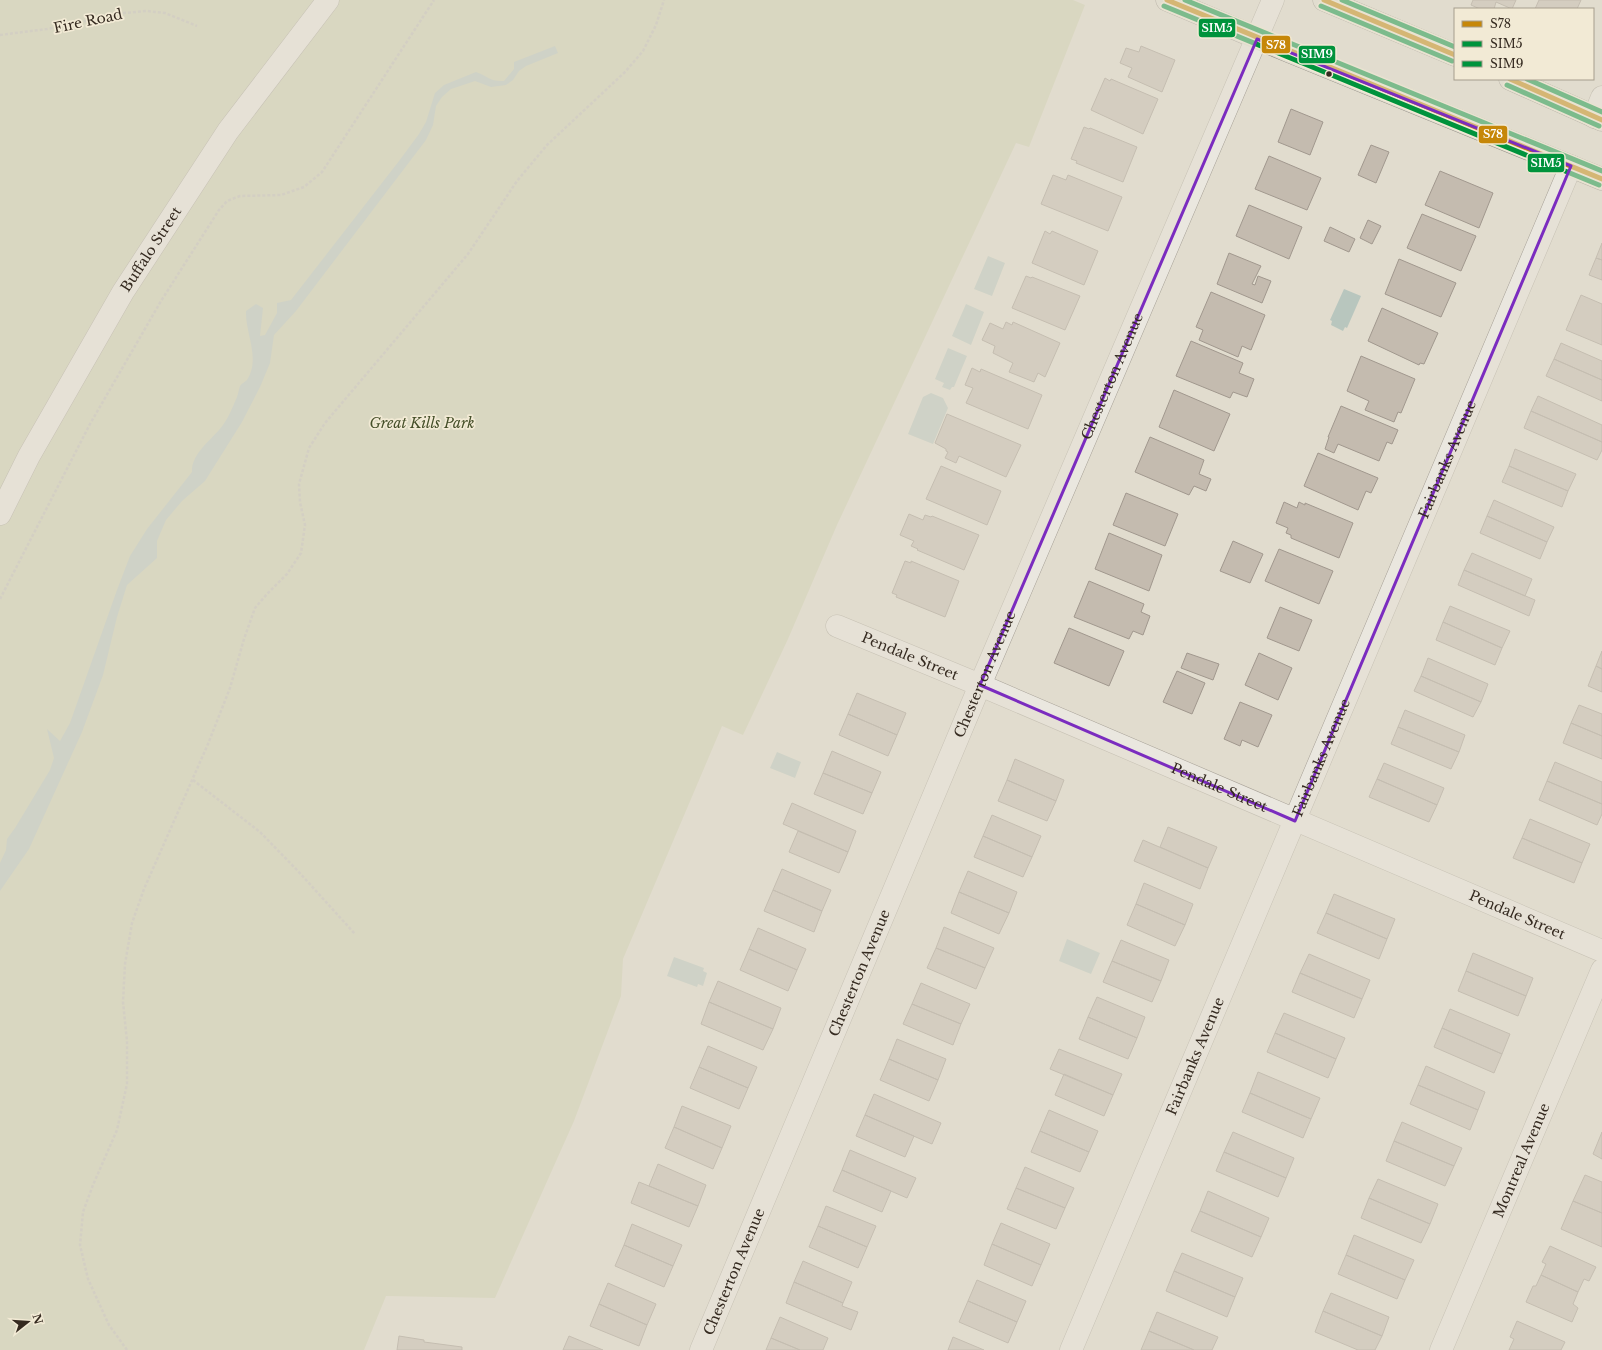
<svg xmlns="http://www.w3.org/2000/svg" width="1602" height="1350" font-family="'Libre Baskerville',serif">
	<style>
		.green { fill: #cfd0b2 }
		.water { fill: #b8c6be }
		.building { fill: #c4bbaf; stroke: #a1988e }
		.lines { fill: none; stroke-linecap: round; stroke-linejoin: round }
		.minor-casing { stroke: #a7a197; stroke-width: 23 }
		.major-casing { stroke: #8c877e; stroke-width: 23 }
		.path { stroke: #c2beb6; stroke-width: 2.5; stroke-dasharray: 3 2; stroke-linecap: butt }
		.minor { stroke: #eae7df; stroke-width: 22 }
		.major { stroke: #e1ddd1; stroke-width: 22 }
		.bus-1-casing { stroke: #f2ead5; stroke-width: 8 }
		.bus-2-casing { stroke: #f2ead5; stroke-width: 8 }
		.bus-3-casing { stroke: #f2ead5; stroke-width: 8 }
		.bus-1 { stroke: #c68708; stroke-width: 5 }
		.bus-2 { stroke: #00933c; stroke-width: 5 }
		.bus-3 { stroke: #00933c; stroke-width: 5 }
		.marked { fill: none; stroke: #7b2cbf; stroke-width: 3; stroke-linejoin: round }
		.bus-dot { fill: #352a20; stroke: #f2ead5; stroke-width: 1.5 }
		.labels { text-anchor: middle; stroke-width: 3.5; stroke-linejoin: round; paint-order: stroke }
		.street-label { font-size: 14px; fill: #352a20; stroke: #f2ead5 }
		.park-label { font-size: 14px; font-style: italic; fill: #454f29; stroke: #f2ead5 }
		.line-badge { stroke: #f2ead5; stroke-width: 1.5 }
		.badge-label { font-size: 11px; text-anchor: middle; font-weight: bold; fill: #fff }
	</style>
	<rect width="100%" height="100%" fill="#e1dcce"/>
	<path class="green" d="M0,0H1073L1085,5L1029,147L1016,143L837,525L788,639L743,735L722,726L623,959L621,996L574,1121L495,1298L386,1296L364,1350H0Z"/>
	<path class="water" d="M555,46L558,53L526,66L519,71L513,80L506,85L491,87L475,81L451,89L442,97L436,106L433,125L426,140L296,311L274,335L270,363L260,387L242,422L205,481L182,501L166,520L157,541V558L127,585L117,617L103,675L82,732L29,849L0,891V863L6,850L7,839L15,828L50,770L54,758L47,729L60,741L70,723L117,590L130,556L147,529L192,472C191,453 213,439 223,425C229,417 233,406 237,397C238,394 239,389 240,386C242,383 245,382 247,380C261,358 245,334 246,311L256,304L263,308L260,336L265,335L277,313V303L291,300L399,161L419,134L426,122L435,93L444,85L476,72C488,76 490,82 504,81L514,69V62Z
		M988,256L1005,263L992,296L974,289Z
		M1344,289L1361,296L1347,328L1345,327L1343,331L1331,325L1332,321L1330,320Z
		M966,304L984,312L971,345L952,336Z
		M948,348L967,356L954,387H952L950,390L942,387L944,383L935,379Z
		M931,393L943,398L948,408L933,444L908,434L923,397Z
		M777,752L801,762L795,778L770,768Z
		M1067,939L1100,953L1091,974L1059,961Z
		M674,957L704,968L703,971L707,973L703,986L698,984L697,987L667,976Z"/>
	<path class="building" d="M1473,0H1516L1512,9L1496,2L1494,9H1480L1471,5Z
		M1539,0H1581L1577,9H1535Z
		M1141,46L1175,60L1162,92L1128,77L1132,68L1120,63L1126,48L1139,52Z
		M1105,78L1110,81L1111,79L1158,99L1143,134L1091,110Z
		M1291,109L1323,122L1310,155L1278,142Z
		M1084,127L1089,129L1090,128L1137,147L1123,182L1076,163L1077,161L1071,159Z
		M1371,145L1389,152L1376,183L1358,175Z
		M1269,156L1321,178L1307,210L1255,189Z
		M1440,171L1493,193L1479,228L1425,205Z
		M1053,175L1066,180L1068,175L1122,197L1108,231L1041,204Z
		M1249,205L1302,227L1289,259L1236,236Z
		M1422,214L1476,236L1461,271L1407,248Z
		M1368,220L1381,226L1372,244L1360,238Z
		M1330,227L1355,239L1349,252L1324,241Z
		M1045,231L1050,234L1052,231L1098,251L1084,285L1032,263Z
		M1602,243V260L1596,258Z
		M1229,253L1261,266L1252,284L1255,285L1258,276L1271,281L1262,303L1217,284Z
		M1596,258L1602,260V280L1589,275Z
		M1399,259L1456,283L1441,317L1385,294Z
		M1026,276L1031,278L1032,277L1080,296L1065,330L1012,308Z
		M1211,292L1265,315L1251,350L1242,346L1238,357L1199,340L1203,330L1196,327Z
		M1581,295L1602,304V345L1566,330Z
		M1382,308L1438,333L1424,364L1420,363L1419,365L1368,341Z
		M1006,322L1012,325L1013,322L1060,343L1045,377L1038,373L1034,382L1009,372L1013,363L993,353L995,346L982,340L990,323L1003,329Z
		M1191,341L1243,363L1239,373L1254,379L1247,397L1233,392L1230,398L1176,376Z
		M1561,343L1602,361V380L1554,359Z
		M1361,356L1415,379L1401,413L1398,412L1394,422L1365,410L1369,401L1347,391Z
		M1554,359L1602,380V401L1546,376Z
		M972,368L980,372L981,369L1042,395L1028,429L966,403L973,388L965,385Z
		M1174,390L1230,414L1214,451L1159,427Z
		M1538,396L1602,425V442L1531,411Z
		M1341,406L1398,430L1392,444L1387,442L1379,461L1338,444L1334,453L1325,449L1329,437H1328Z
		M1531,411L1602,442V450L1597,460L1524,428Z
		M947,414L1021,445L1006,477L959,456L956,463L945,458L948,452L946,451V449L935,443Z
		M1150,437L1204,460L1199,474L1211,479L1206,491L1194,486L1189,495L1135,472Z
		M1515,449L1576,474L1568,491L1509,466Z
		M1318,453L1378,478L1371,493L1366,491L1358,510L1304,486Z
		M941,466L1001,491L987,525L926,499Z
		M1509,466L1568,491L1562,507L1502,482Z
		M1126,493L1178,514L1165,546L1113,525Z
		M1494,500L1554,527L1547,542L1487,516Z
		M1284,502L1297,508L1299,502L1305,505V503L1353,523L1339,558L1291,538V535L1286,533L1288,528L1276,523Z
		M909,514L923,520L925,515L931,517L932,516L979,535L964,570L917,550L918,549L911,546L914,541L900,535Z
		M1487,516L1547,542L1540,559L1480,533Z
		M1109,533L1162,555L1149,591L1095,569Z
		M1233,541L1263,554L1250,583L1220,571Z
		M1279,549L1333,571L1319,604L1265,581Z
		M1472,553L1532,579L1525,596L1464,570Z
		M905,561L911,563V561L959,581L945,617L896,597L897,595L892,593Z
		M1464,570L1535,600L1529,616L1458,585Z
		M1089,581L1144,604L1141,612L1150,616L1143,635L1133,631L1129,639L1074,617Z
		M1450,606L1510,631L1502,648L1443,622Z
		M1280,607L1312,620L1299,651L1267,638Z
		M1443,622L1502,648L1495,665L1436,640Z
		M1069,628L1124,651L1109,686L1054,663Z
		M1602,651V669L1596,666Z
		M1187,653L1219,664L1213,680L1181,668Z
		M1259,653L1292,668L1278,700L1245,685Z
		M1428,658L1488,684L1481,702L1421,676Z
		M1596,666L1602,669V692L1588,686Z
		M1177,671L1205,683L1192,714L1163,702Z
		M1421,676L1481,702L1473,717L1414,691Z
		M857,693L906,713L897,735L848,714Z
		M1240,702L1272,715L1258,747L1242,740L1240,746L1224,739Z
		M1579,705L1602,714V736L1571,723Z
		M1405,710L1465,735L1459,752L1398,727Z
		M848,714L897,735L888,756L839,735Z
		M1571,723L1602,736V759L1563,743Z
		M1398,727L1459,752L1451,769L1391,744Z
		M832,751L881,772L872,793L823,773Z
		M1015,759L1064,780L1056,801L1007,780Z
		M1555,762L1602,782V804L1547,781Z
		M1384,763L1444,788L1437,805L1377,779Z
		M823,773L872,793L863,814L814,794Z
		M1377,779L1437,805L1429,822L1369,797Z
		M1007,780L1056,801L1047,821L998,801Z
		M1547,781L1602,804V814L1597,825L1539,800Z
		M792,803L856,831L848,852L783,824Z
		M992,815L1041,836L1032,857L983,836Z
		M1530,819L1590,844L1582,863L1522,838Z
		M1168,827L1217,847L1208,868L1160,847Z
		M798,831L848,852L839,873L789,852Z
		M983,836L1032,857L1023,877L974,857Z
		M1522,838L1582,863L1574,883L1513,858Z
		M1143,840L1208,868L1200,889L1134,861Z
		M782,869L831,890L822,911L773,890Z
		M968,871L1017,892L1009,913L959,892Z
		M1144,883L1193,904L1185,925L1136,904Z
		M773,890L822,911L814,932L764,911Z
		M959,892L1009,913L999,934L951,913Z
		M1334,894L1395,919L1387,939L1326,913Z
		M1136,904L1185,925L1175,946L1127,925Z
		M1326,913L1387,939L1379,959L1317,933Z
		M944,927L994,948L985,968L936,948Z
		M758,928L806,949L797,970L749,949Z
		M1121,940L1169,960L1161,981L1112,961Z
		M936,948L985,968L976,989L927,968Z
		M749,949L797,970L788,991L740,970Z
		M1473,953L1533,978L1526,996L1466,971Z
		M1309,954L1370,980L1362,999L1300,973Z
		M1112,961L1161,981L1152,1002L1103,982Z
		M1466,971L1526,996L1518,1016L1458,991Z
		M1300,973L1362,999L1354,1018L1292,992Z
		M718,981L781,1008L773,1029L709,1002Z
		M921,983L970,1004L961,1024L912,1004Z
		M1097,997L1145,1017L1137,1038L1088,1017Z
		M709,1002L773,1029L763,1050L701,1024Z
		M912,1004L961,1024L953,1045L903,1024Z
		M1450,1009L1510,1034L1502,1054L1442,1028Z
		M1284,1013L1345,1038L1336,1059L1275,1033Z
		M1088,1017L1137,1038L1128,1059L1079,1039Z
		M1442,1028L1502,1054L1494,1073L1434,1047Z
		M1275,1033L1336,1059L1328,1078L1267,1052Z
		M897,1039L946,1059L938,1080L889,1059Z
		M708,1046L757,1067L748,1088L699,1067Z
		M1059,1049L1122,1074L1113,1095L1050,1069Z
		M889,1059L938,1080L929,1101L880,1080Z
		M1426,1066L1485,1092L1478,1110L1418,1085Z
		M699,1067L748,1088L739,1109L690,1088Z
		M1258,1072L1320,1098L1311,1119L1250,1093Z
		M1064,1074L1113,1095L1104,1116L1055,1095Z
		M1418,1085L1478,1110L1470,1130L1410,1104Z
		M1250,1093L1311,1119L1303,1138L1242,1112Z
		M874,1094L941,1123L932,1144L865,1115Z
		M682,1106L731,1126L722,1148L674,1127Z
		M1049,1110L1098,1131L1089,1152L1040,1131Z
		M865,1115L914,1136L905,1157L856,1136Z
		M1402,1122L1462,1148L1454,1166L1394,1141Z
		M674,1127L722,1148L713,1169L665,1148Z
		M1040,1131L1089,1152L1080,1172L1031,1152Z
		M1233,1132L1294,1158L1286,1178L1224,1152Z
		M1602,1132V1159L1593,1154Z
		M1394,1141L1454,1166L1445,1186L1386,1161Z
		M850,1150L916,1178L907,1198L842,1170Z
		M1224,1152L1286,1178L1278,1197L1216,1171Z
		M658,1164L706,1185L698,1206L649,1186Z
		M1025,1167L1074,1188L1065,1208L1016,1188Z
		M842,1170L891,1191L882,1212L833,1191Z
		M1585,1175L1602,1182V1213L1573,1201Z
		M1378,1179L1438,1204L1430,1224L1369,1198Z
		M639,1182L698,1206L689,1227L631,1203Z
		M1016,1188L1065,1208L1056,1229L1007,1209Z
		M1208,1191L1269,1218L1261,1237L1200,1211Z
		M1369,1198L1430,1224L1421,1243L1361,1218Z
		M1573,1201L1602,1213V1247L1561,1229Z
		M826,1206L876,1226L867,1247L818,1226Z
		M1200,1211L1261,1237L1252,1257L1191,1231Z
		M1001,1223L1050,1244L1041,1265L992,1244Z
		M632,1224L682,1245L673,1266L624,1245Z
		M818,1226L867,1247L858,1268L809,1247Z
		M1354,1235L1414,1260L1405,1280L1346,1255Z
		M992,1244L1041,1265L1032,1286L984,1265Z
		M624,1245L673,1266L664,1287L615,1266Z
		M1550,1246L1596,1267L1589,1281L1584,1279L1578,1292L1541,1275L1546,1264L1542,1262Z
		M1182,1253L1243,1278L1235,1297L1174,1271Z
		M1346,1255L1405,1280L1397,1299L1338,1274Z
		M803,1261L852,1282L843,1303L794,1282Z
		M1174,1271L1235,1297L1227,1317L1166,1291Z
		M1541,1275L1578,1292L1573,1304L1578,1308L1572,1322L1526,1302L1533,1286H1536Z
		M977,1280L1026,1301L1017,1322L968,1301Z
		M794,1282L843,1303L842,1306L858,1312L851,1330L786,1303Z
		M608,1283L656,1304L647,1325L599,1304Z
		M1331,1293L1389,1317L1382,1336L1323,1311Z
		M968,1301L1017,1322L1008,1343L959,1322Z
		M599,1304L647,1325L639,1346L590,1326Z
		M1323,1311L1382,1336L1375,1350H1358L1315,1332Z
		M1157,1312L1218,1337L1212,1350H1194L1149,1331Z
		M780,1317L828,1338L823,1350H800L771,1338Z
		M1517,1321L1565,1342L1561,1350H1509L1514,1339L1510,1337Z
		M1149,1331L1194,1350H1141Z
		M399,1336L424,1340V1342L462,1347V1350H397Z
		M569,1336L603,1350H563Z
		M953,1337L984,1350H948Z
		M771,1338L800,1350H766Z"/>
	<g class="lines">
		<g class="minor-casing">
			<g id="minor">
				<path d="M1594,117L1602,97"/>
				<path id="s1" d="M0,514L29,456L123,292L228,131L328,0"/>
				<path id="s2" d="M837,626L980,685L1602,951"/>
				<path id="s3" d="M701,1350L980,685L1273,0"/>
				<path id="s4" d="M1071,1350L1571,166"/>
				<path id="s5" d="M1441,1350L1602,970"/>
			</g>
		</g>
		<g class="major-casing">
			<path id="major" d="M1167,0L1288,51L1602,179
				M1324,0L1455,55
				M1510,79L1602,120"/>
		</g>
		<path class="path" d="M0,35L47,29L124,13L147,11L165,13L197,26
			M0,599L90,424L161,301L219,210L227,201L240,196L281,195L304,187L322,172L434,0
			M193,780L260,832L297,870L355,934
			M127,1350L109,1325L88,1279L80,1245L83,1212L93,1185L117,1130L127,1084V1041L123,1002L125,964L132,923L144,889L208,744L230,688L244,639L255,608L267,594L287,574L301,553L305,525L300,502L299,484L309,448L325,423L468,254L517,181L547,145L625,72L643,51L656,25L664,0"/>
		<use href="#minor" class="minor"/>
		<use href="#major" class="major"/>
		<g class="bus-1-casing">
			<path id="bus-1" d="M1167,0L1602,179
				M1324,0L1455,55
				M1510,79L1602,120"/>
		</g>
		<g class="bus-2-casing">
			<path id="bus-2" d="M1164,6L1599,185
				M1321,6L1452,61
				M1507,85L1599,126"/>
		</g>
		<g class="bus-3-casing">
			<path id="bus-3" d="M1185,0L1602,171
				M1342,0L1455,47
				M1527,79L1602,112"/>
		</g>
		<use href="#bus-1" class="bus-1"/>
		<use href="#bus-2" class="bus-2"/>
		<use href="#bus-3" class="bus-3"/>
	</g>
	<path d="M0 0H1602V1350H0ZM1257,39L1571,166L1295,821L980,685Z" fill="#e1dcce" fill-opacity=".55" fill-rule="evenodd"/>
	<path class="marked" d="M1257,39L1571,166L1295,821L980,685Z"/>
	<circle class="bus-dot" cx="1329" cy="74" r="3.5"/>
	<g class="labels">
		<g class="street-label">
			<text transform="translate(88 21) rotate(-12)" y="5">Fire Road</text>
			<text dy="5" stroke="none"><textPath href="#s1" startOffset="305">Buffalo Street</textPath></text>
			<text dy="5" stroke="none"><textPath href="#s3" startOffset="1057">Chesterton Avenue</textPath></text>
			<text dy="5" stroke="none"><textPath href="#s4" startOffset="967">Fairbanks Avenue</textPath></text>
			<text dy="5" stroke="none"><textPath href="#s2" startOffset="79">Pendale Street</textPath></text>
			<text dy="5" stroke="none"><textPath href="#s3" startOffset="733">Chesterton Avenue</textPath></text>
			<text dy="5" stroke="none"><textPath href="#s4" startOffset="643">Fairbanks Avenue</textPath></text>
			<text dy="5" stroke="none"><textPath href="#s2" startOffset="415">Pendale Street</textPath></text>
			<text dy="5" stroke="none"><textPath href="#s2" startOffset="739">Pendale Street</textPath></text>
			<text dy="5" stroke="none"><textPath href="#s3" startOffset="409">Chesterton Avenue</textPath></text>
			<text dy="5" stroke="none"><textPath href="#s4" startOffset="319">Fairbanks Avenue</textPath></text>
			<text dy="5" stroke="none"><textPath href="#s5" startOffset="206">Montreal Avenue</textPath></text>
			<text dy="5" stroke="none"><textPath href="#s3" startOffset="85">Chesterton Avenue</textPath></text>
		</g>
		<g class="park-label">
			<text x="422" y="428">Great Kills Park</text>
		</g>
	</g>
	<g class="line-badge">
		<rect x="1198" y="18" width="38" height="20" rx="4" fill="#00933c"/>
		<rect x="1261" y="35" width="30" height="19" rx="4" fill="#c68708"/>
		<rect x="1298" y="45" width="38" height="19" rx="4" fill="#00933c"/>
		<rect x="1478" y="125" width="30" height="19" rx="4" fill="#c68708"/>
		<rect x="1527" y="153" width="38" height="20" rx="4" fill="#00933c"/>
	</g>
	<g class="badge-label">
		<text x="1217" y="32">SIM5</text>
		<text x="1276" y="49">S78</text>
		<text x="1317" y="58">SIM9</text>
		<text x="1493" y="138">S78</text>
		<text x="1546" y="167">SIM5</text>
	</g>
	<rect x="1454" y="8" width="140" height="72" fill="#f2ead5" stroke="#a69d8d"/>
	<rect x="1462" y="21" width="20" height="6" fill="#c68708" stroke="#a69d8d"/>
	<text x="1490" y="28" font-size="12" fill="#352a20">S78</text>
	<rect x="1462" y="41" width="20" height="6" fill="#00933c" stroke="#a69d8d"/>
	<text x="1490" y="48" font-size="12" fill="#352a20">SIM5</text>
	<rect x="1462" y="61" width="20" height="6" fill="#00933c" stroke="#a69d8d"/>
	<text x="1490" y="68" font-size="12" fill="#352a20">SIM9</text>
	<g transform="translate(28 1322) rotate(73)" stroke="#f2ead5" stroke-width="3" paint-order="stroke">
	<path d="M0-3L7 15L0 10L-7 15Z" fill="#352a20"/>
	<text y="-6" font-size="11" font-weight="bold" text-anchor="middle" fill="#352a20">N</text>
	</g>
</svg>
